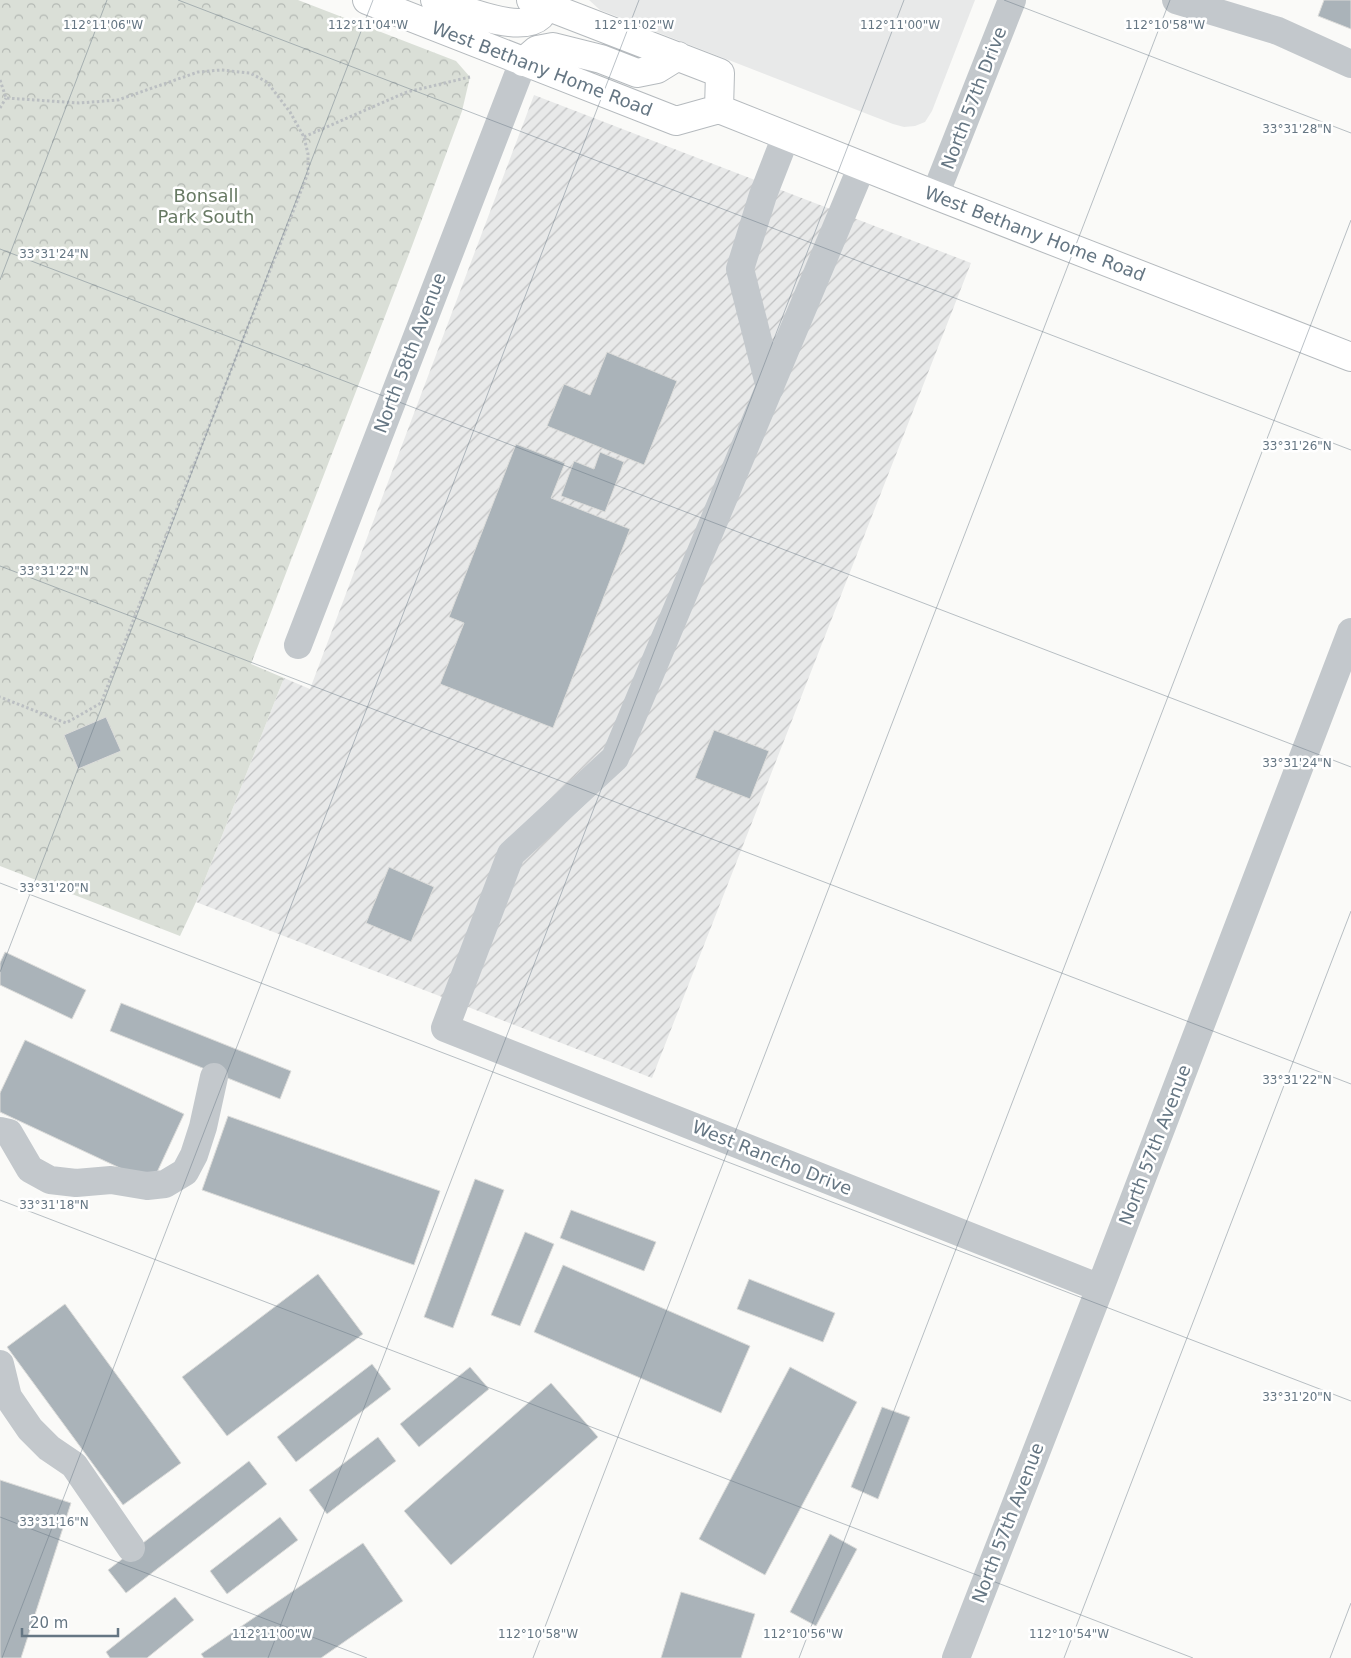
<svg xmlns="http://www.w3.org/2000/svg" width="1351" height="1658" font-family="'DejaVu Sans',sans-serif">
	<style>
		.built { fill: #e8e9e9 }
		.industrial { fill: url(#industrial-furrows) }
		.forest { fill: url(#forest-crowns) }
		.building { fill: #aab3b9; stroke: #dcdcda }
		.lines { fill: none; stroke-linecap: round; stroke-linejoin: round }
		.major-casing { stroke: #b5babe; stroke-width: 30 }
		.path { stroke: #bbbfc2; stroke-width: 3; stroke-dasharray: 2.5 2.5; stroke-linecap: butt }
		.minor { stroke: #c3c8cc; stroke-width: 28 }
		.major { stroke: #fff; stroke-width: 28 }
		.ticks { fill: none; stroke: #657683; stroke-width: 1; stroke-opacity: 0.45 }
		.labels { text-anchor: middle; stroke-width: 5; stroke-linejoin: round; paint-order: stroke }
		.street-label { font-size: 18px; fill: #657683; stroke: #fff }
		.park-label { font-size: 18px; fill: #687a64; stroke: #fff }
		.ticks-label { font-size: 12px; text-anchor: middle; fill: #657683; stroke: #fff; stroke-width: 5; stroke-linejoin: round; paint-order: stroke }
	</style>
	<defs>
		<pattern id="industrial-furrows" width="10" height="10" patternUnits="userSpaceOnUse" patternTransform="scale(1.25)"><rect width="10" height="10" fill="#e8e9e9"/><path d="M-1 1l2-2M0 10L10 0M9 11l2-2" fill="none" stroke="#c0c1c2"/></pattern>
		<pattern id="forest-crowns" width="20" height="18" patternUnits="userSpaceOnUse" patternTransform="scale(1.25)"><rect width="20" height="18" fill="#dadfd7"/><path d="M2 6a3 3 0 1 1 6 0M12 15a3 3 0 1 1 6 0" fill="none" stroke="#b4b9b4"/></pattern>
	</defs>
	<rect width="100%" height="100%" fill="#fafaf8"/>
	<path class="built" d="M589,0H975L932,111L925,122L915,126L904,127L893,124L600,10Z"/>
	<path class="industrial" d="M534,95L971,263L652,1078L196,902L284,678L310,689Z"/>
	<path class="forest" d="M0,0H298L456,61L470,77L462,111L412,246L251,664L284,678L196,902L180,936L0,866Z"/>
	<path class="building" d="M1324,0H1351V29L1318,16Z
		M607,352L677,381L644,465L547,426L564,384L590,395Z
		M516,444L565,463L551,498L630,529L553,728L440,684L464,623L449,617Z
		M600,452L624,462L605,512L561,496L574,461L594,469Z
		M106,717L121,751L78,769L64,735Z
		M714,730L769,751L750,799L695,778Z
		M389,867L434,887L411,942L366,923Z
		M5,952L86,990L72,1019L0,985V963Z
		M121,1003L291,1071L280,1099L110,1031Z
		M25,1040L184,1114L152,1183L0,1112V1093Z
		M228,1116L440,1191L414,1265L202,1190Z
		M475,1179L504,1190L453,1328L424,1317Z
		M571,1210L656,1242L644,1271L560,1238Z
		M525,1232L554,1244L520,1326L491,1315Z
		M563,1265L750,1346L721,1413L534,1332Z
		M318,1274L363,1334L227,1436L182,1377Z
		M749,1279L835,1313L823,1342L737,1309Z
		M65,1304L181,1463L123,1505L7,1347Z
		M372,1364L391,1389L296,1462L277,1437Z
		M470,1367L489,1389L419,1447L400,1424Z
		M790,1367L857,1402L765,1575L699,1539Z
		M551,1383L598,1437L451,1565L404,1511Z
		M882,1407L910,1417L878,1499L851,1487Z
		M378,1437L396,1461L327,1514L309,1490Z
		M249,1461L267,1484L126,1593L108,1570Z
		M0,1480L71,1503L21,1658H0Z
		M280,1517L298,1540L227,1594L210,1571Z
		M830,1534L857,1549L816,1626L790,1612Z
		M363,1543L403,1601L321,1658H204L201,1654Z
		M681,1592L755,1614L741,1658H661Z
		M175,1597L194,1620L147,1658H110L106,1652Z"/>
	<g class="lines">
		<g class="major-casing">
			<path id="major" d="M367,0L676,121L719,109L935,195L1351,357
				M435,0C458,8 520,35 540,16C542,13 544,9 546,6
				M531,0L720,73L719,109
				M523,62L537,50L553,47L601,59L637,73L657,69L678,56"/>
		</g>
		<path class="path" d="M0,80L6,98L79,103L118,100L198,72L221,70L250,73L267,82L290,112L304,137L308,154V173L101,703L66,723L0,697
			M0,108L6,98
			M304,137L407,92L470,77"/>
		<path class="minor" d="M1176,0L1278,31L1351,64
			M862,166L615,758L511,854L445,1028L1100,1288
			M935,195L1012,0
			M770,388L740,269L763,195L786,136
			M298,645L523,62
			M0,1131L9,1133L30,1169L50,1180L76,1183L111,1180L147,1186L165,1184L185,1172L194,1155L203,1127L214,1077
			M0,1364L8,1397L30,1429L49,1448L74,1465L131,1548
			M956,1658L1100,1288L1351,632"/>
		<use href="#major" class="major"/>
	</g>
	<path class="ticks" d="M178,0L1351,450M1004,0L1351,133M0,249L1351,767M0,280L107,0M0,566L1351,1084M0,883L1351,1401M0,972L373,0M0,1200L1193,1658M0,1517L367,1658M2,1658L639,0M268,1658L904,0M533,1658L1170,0M799,1658L1351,220M1064,1658L1351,911M1330,1658L1351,1603"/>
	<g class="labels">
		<g class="street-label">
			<text transform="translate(542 69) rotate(21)" y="6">West Bethany Home Road</text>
			<text transform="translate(974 98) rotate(-69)" y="6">North 57th Drive</text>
			<text transform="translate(1035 234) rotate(21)" y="6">West Bethany Home Road</text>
			<text transform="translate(410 353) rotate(-69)" y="6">North 58th Avenue</text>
			<text transform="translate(1155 1145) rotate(-69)" y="6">North 57th Avenue</text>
			<text transform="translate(772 1158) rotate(22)" y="6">West Rancho Drive</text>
			<text transform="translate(1008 1523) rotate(-69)" y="6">North 57th Avenue</text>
		</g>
		<g class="park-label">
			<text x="206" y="202">Bonsall<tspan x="206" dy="21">Park South</tspan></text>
		</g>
	</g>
	<g class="ticks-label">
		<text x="368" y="29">112°11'04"W</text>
		<text x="103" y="29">112°11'06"W</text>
		<text x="634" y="29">112°11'02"W</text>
		<text x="900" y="29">112°11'00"W</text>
		<text x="1165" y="29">112°10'58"W</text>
		<text x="1297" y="133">33°31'28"N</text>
		<text x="54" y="258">33°31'24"N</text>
		<text x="1297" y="450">33°31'26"N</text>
		<text x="54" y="575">33°31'22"N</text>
		<text x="1297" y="767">33°31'24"N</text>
		<text x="54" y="892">33°31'20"N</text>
		<text x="1297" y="1084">33°31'22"N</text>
		<text x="54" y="1209">33°31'18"N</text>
		<text x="1297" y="1401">33°31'20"N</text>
		<text x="54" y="1526">33°31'16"N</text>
		<text x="272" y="1638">112°11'00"W</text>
		<text x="538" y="1638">112°10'58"W</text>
		<text x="803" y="1638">112°10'56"W</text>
		<text x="1069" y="1638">112°10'54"W</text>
	</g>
	<path d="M22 1628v8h96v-8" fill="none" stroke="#657683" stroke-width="2.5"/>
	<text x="30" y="1628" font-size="15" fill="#657683" stroke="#ffffff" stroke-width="4" paint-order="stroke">20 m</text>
</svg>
